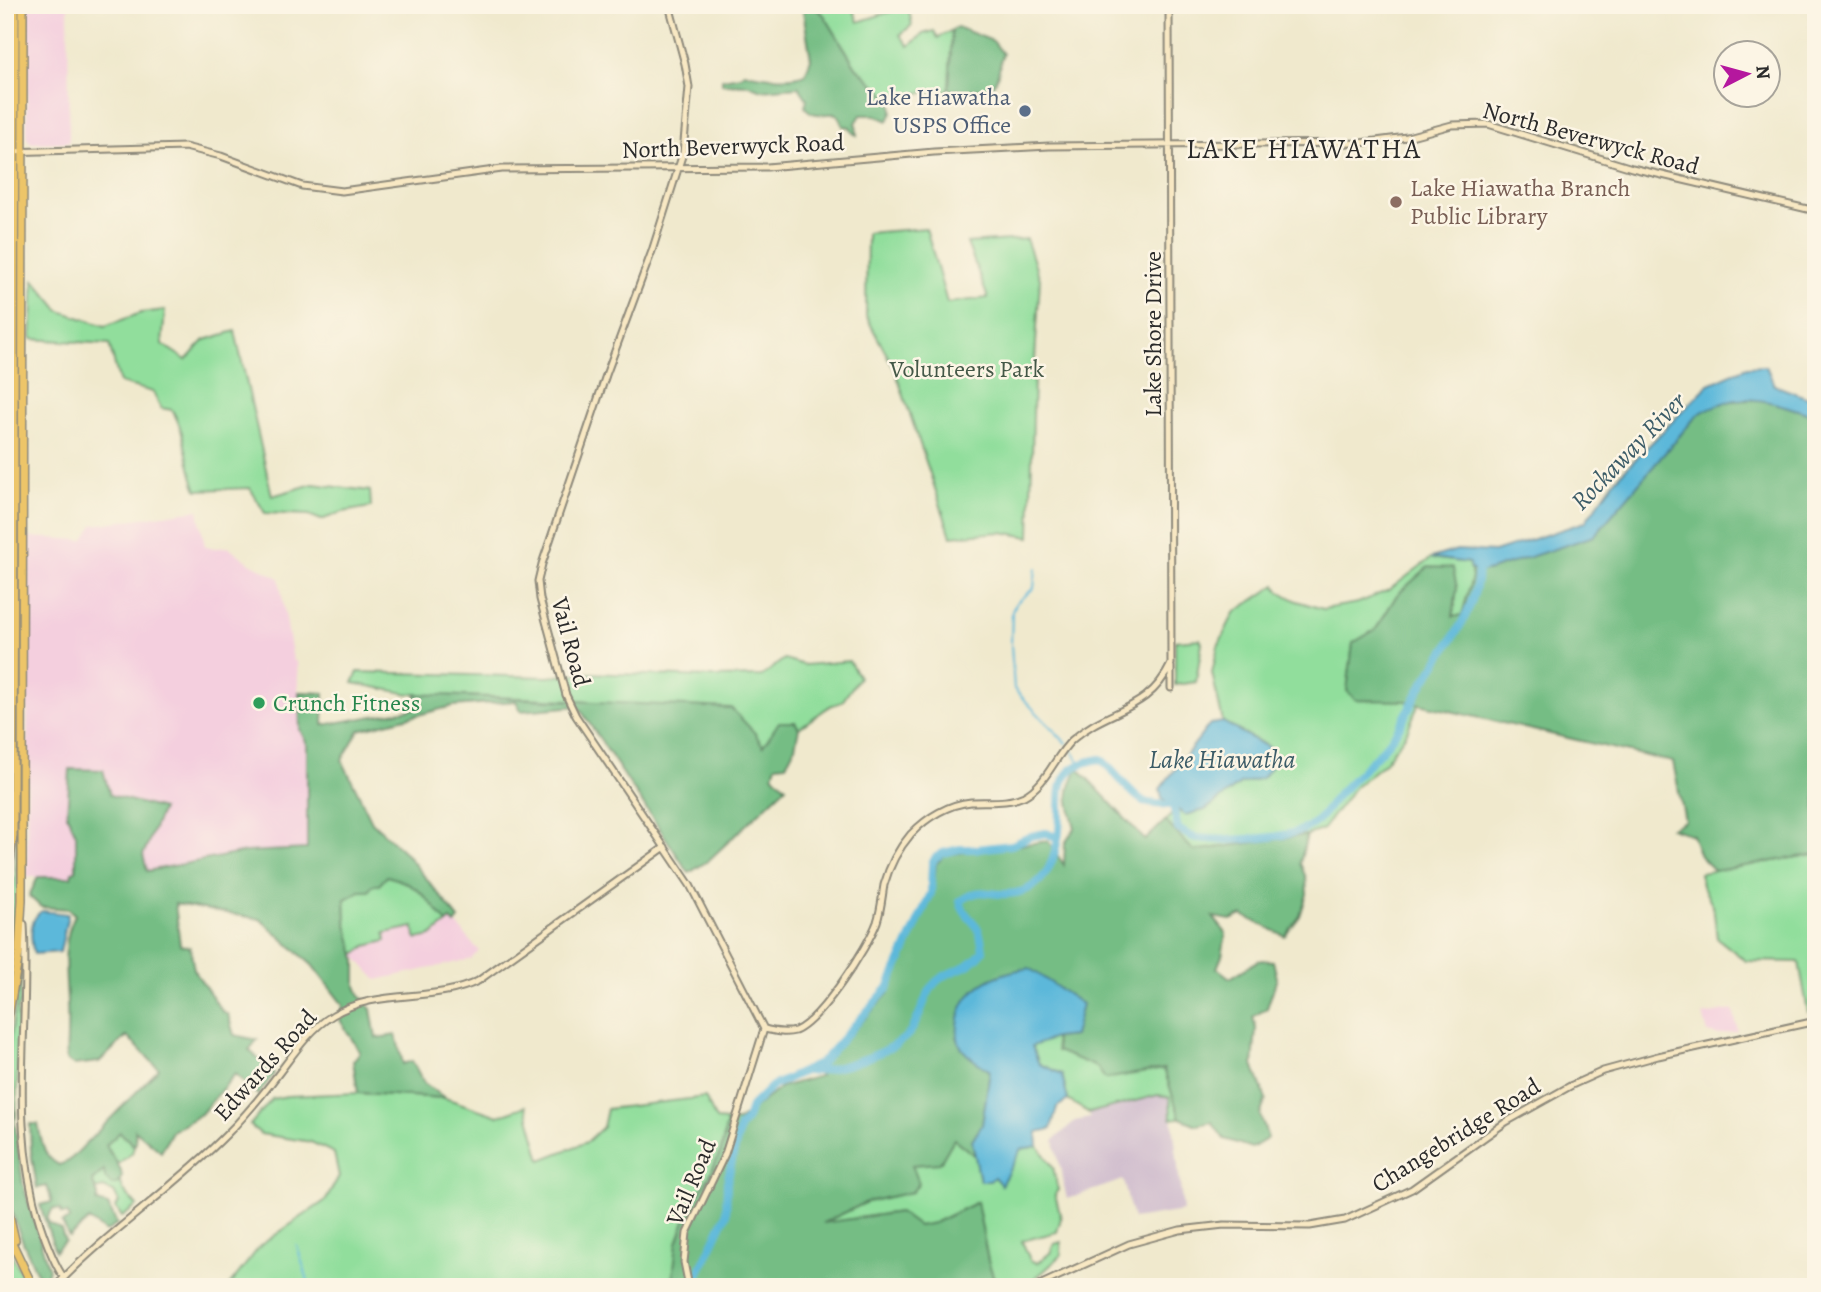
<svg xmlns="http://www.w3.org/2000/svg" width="1821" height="1292" font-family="Alegreya,serif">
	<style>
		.built { fill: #f4cfde }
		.industrial { fill: #d0bdce }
		.green { fill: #91de9c; stroke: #5e8464; stroke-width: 2 }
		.forest { fill: #74bd84; stroke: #507458; stroke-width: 2 }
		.water { fill: #5cb8da; stroke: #447282; stroke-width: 2 }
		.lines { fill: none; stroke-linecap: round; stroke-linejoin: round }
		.stream { stroke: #5cb8da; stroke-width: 2 }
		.river { stroke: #5cb8da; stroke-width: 8 }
		.secondary-casing { stroke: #8e8a7c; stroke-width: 9 }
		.highway-casing { stroke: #8e8a7c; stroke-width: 10 }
		.secondary { stroke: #f8e8c3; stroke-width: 5 }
		.highway { stroke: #edc569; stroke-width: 7 }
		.service-dot { fill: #5c6f8a; stroke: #fcf5e5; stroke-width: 2.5 }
		.education-dot { fill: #8d6e63; stroke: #fcf5e5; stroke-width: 2.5 }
		.leisure-dot { fill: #2e9e5b; stroke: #fcf5e5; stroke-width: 2.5 }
		.labels { text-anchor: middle; stroke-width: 5; stroke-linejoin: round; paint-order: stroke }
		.service-label { font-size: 24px; fill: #4e5e75; stroke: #fcf5e5; text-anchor: end }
		.street-label { font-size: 24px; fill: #2b2b2b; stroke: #fcf5e5 }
		.education-label { font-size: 24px; fill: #785e54; stroke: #fcf5e5; text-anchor: start }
		.park-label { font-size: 24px; fill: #445847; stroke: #fcf5e5 }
		.leisure-label { font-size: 24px; fill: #27864d; stroke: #fcf5e5; text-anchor: start }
		.water-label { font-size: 26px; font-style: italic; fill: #3c5c68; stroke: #fcf5e5 }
		.quarter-label { font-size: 28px; letter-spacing: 2px; fill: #2b2b2b; stroke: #fcf5e5 }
	</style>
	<rect width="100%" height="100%" fill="#fcf5e5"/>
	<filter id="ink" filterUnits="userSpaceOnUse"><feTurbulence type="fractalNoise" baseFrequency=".0143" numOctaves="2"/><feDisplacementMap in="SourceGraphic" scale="14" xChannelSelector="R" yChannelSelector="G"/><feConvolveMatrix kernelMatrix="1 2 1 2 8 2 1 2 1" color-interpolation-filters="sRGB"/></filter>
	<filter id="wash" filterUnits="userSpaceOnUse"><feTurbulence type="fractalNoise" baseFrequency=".00686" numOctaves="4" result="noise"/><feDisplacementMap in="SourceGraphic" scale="28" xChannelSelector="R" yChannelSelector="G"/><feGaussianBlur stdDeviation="1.57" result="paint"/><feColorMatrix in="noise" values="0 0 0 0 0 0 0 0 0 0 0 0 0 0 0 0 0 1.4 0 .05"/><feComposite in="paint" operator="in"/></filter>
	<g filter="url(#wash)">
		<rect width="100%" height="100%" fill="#f0e9cd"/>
		<path class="built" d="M5,5H10L9,127L5,137Z
			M27,5H68L69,142L31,143L27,138Z
			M5,317L8,319L10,537H5Z
			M198,510L205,546L215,548L229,547L250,563L279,578L293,660L297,662L300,730L307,744V849L246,852L147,871L143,855L110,795L71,769L67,815L76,834V871H73L71,877H27L28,537L83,540L93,525Z
			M5,598H10L11,637L9,776H5Z
			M360,891L448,922L451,920L456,923L479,951L471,959L377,980L354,955Z
			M1733,1010L1738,1031L1718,1035L1708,1033L1703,1015Z"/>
		<path class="industrial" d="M1158,1095L1170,1097L1183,1211L1133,1219L1123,1180L1067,1199L1054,1140L1075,1121L1090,1118L1089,1113Z"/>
		<path class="green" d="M811,5H852L858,22L908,6L912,25L900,35L909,46L923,34L934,31L938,38L952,30L949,90L887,96L856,67L824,15Z
			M926,228L947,303L988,298L967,243L1026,239L1040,279L1034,375L1030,537L1001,532L951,536L895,370L866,316L867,233Z
			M34,280L60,311L105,326L141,313L165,310L162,344L186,360L205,340L235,331L272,496L313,484L370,491L371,507L343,512L321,520L309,515L265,513L250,488L197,490C186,464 187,434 172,410L161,408L153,392L120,383L109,344L31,339Z
			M1431,558L1469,563L1472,577L1462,615L1453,618L1457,588L1397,595L1376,629L1353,643L1347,691L1419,703L1406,734L1384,763L1355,787L1322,830L1307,835L1193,851L1165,821L1176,810L1185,815L1205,810L1240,784L1262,778L1269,747L1223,722L1212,673L1218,646L1234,613L1276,585L1279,591L1297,601L1323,609L1358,603L1389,590Z
			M1200,639L1202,643L1196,682L1175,685V641Z
			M784,659L805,665L849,661L859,677L842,702L830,706L799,728L795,722L763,747L754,732L575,700L410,694L353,683L358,672L548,677L585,673L712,677L762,676Z
			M17,826H20L18,924L5,1018V928L15,877Z
			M1816,854V1010L1808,1012L1799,962L1746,961L1717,938L1713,905L1702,886L1700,873Z
			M387,876C420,884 427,898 447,923L431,936L417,939L415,937L414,927L385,933L386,941L366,946L354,955L346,921L345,899L372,884L379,885Z
			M21,966L20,1004L17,1010L19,1022L16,1119L8,1080L5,1084V1070Z
			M1055,1038L1058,1051L1097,1067L1105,1078L1164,1069L1180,1118L1171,1119L1170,1097L1158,1095L1089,1113L1068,1100L1062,1074L1039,1064L1032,1045Z
			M358,1093L445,1098L498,1116L526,1106L541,1160L587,1142L603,1127L607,1109L705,1097L716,1120L727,1121L721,1151L677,1243L672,1287H566L554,1285V1287H228L261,1245L326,1200L339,1176L334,1153L311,1142L261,1134L250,1125L272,1099L287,1096Z
			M120,1132L134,1146L132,1153L118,1164L111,1156L106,1145Z
			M954,1139L975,1156L980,1181L994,1177L1021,1149L1038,1146L1053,1167L1058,1190L1055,1194L1061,1218L1057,1232L1022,1241L1030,1260L1037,1263L1050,1253L1054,1244L1061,1242V1255C1039,1277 1029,1287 997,1287L988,1261L977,1202L934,1223L918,1226L898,1212L820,1224L867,1202L912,1192V1165Z
			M104,1170L117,1184L120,1180L123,1190L137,1206L122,1217L116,1208L119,1202L114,1192L103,1188L96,1190L92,1181Z
			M5,1241L28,1287H5Z"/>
		<path class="forest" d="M802,5H811L824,15L856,67L887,96L892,105V112L888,121L875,115H861L856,123L857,135L853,133L850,127L843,126L837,114C827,112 814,119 805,107L807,99L799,87L761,90L749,85L722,84V79L740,76L744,73C761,76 789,81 805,74L811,59Z
			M957,27L993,41L1003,54C999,66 999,79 990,89L949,90L952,30Z
			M1764,399L1816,416V854L1715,871L1700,856L1692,835L1671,828L1685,821L1673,762L1406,701L1356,700L1347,691L1353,643L1376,629L1397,595L1428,567L1453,568L1457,588L1453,617L1462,615L1472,577L1471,570L1487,571L1594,536L1697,415L1719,402Z
			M299,692L324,693L323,725L414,709L416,694L731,708L754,732L763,746L779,722H795L799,728L795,747L786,764L776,765L773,775L786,787L709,860L689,873L578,706L521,711L516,701L453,706L359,730L342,760L372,822L407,855L459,919L455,924L451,920L447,923C428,899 418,884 387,876L379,885H372L369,891H360L345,899L346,921L356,959V986L360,996L371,1009L376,1038L396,1035L403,1064L412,1061L424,1083L445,1098L358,1093L353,1061L360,1052L340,1020L343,1005L312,965L260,919L175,904L180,945L190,947L194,970L222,1011L228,1015L234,1035L257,1040L249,1050L274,1074L258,1095L235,1074L201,1114L172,1131L161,1152L135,1130L136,1143L134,1145L120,1132L106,1145C111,1157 121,1164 122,1177L117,1184L112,1185L105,1178L104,1170L92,1181L98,1195L97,1202L108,1205L117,1224L106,1232L89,1220L69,1237L62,1223L69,1219L68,1214H61V1210L53,1209L47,1218L49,1223L61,1230L65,1241L55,1251L40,1205L52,1202L47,1186L37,1188L31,1151L30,1124H38C42,1142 42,1156 59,1165L69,1161L159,1069L127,1036L99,1062L73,1065L66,1060C67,1041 68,1022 67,1003C66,975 61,941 75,915L69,909L41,907L29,896L38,877H71L72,872L76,871V834L67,815L70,769L103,770L110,795L162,809L143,855L147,871L246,852L307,849V744L300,730Z
			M1078,768L1145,840L1165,821L1194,851L1307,835L1300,863L1306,878L1307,894L1300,916L1285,936L1242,915L1231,920L1213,917L1226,933L1222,956L1217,968L1230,978L1259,960L1273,961L1277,978L1267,1008L1253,1017L1256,1028L1253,1065L1266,1099L1260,1115L1268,1138L1252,1148L1224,1139L1212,1122L1197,1125L1180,1118L1164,1069L1105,1079L1097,1067L1057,1051L1055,1038L1074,1036L957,1037L964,1051L990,1071L982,1125L972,1141L975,1156L954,1139L940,1163L912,1165L919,1183L912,1192L867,1202L823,1223L899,1212L918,1226L934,1223L977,1202L988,1261L997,1287H672L677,1243L689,1209L707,1180L721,1151L727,1121H738L781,1087L820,1076L821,1066L888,994L933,895L936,864L945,855L1048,841L1064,865L1065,843L1075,828C1068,801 1064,792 1078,768Z
			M5,1090L8,1092L13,1110L23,1184L49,1270L42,1284C30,1258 17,1232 10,1204C2,1168 5,1127 5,1090Z"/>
		<path class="water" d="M1766,366L1774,385L1816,401V416C1769,401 1742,388 1697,415L1594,536L1487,571L1471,570L1469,563L1431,558L1457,550L1494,552L1585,522L1616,479L1709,384L1747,367Z
			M1223,722L1269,748L1275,761L1262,778L1240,784L1205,810L1185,815L1162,798L1160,789L1210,724Z
			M42,911L68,914L60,952L34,954C31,941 28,919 42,911Z
			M1029,968L1082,1004L1074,1036L1055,1038L1032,1046L1039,1064L1062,1074L1068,1100L1057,1107L1051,1129L1037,1132L1038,1146L1021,1149L1001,1185L994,1177L990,1181H980L972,1141L982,1125L990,1071C982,1065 970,1059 964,1051C957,1043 957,1034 958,1025C961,987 996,973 1029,968Z"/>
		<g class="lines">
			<path class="stream" d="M1036,568L1034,588L1017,602L1012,611L1011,645L1014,689L1066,743
				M1070,747L1081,764
				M297,1246L310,1287"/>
			<path class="river" d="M807,1071C832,1073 896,1052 911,1031C921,1017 923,997 935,983C948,969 969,971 983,951C982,943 981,934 977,927C970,917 963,914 960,901C983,886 983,895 1007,894C1041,892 1053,868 1058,838
				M692,1287L726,1215L727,1182L740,1127L747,1119L751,1107L772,1086L821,1063L888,988L931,893L932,864L935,858L943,853L960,849H977L1012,845L1031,836L1046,833L1058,838C1065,798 1046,767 1101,759C1114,771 1131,795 1145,802C1152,805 1165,804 1173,805L1178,829C1184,832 1190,837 1197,838C1225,841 1290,841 1313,824C1323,818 1329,805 1337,796C1354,777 1373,761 1389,742C1403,725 1410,705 1421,687C1443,650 1478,612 1478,568L1483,567"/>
		</g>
	</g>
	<g filter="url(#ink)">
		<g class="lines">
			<g class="secondary-casing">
				<path id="secondary" d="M669,5L685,64L689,87L683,153L652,251L606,375L542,564L538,581L540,599L566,695L576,716L690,885L764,1029L725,1154L687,1233L684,1262L689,1287
					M5,152L185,147L221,156L302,186L342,191L502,169L767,167L934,152L1049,146L1360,143L1407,137L1452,125L1488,124L1632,168L1816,211
					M1171,667V688
					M24,924C30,1027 8,1122 40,1224C46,1242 53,1262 64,1278
					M764,1029C774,1031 784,1034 795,1031C820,1021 868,947 877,922C881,910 882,897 884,885C889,867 899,848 911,834C927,817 949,804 971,802C989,801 1007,804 1024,796C1047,784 1054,757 1072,740C1107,708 1148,713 1171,664L1169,5
					M55,1287C108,1231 173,1189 227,1134C246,1115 263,1094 279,1073C295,1052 310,1029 333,1015C377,988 433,1003 478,981L665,847
					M1035,1287L1129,1244L1180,1230L1224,1225L1310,1226L1345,1220L1412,1189L1506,1122L1572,1085L1603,1071L1658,1056L1816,1021"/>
			</g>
			<g class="highway-casing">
				<path id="highway" d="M5,905L13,835L15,5
					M5,1037L19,953L22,900L23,5
					M5,1196L15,1240
					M5,1228L33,1287"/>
			</g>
			<use href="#secondary" class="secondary"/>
			<use href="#highway" class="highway"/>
		</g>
	</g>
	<circle class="service-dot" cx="1025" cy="111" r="7"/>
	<circle class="education-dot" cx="1396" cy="202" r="7"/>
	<circle class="leisure-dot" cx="259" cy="703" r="7"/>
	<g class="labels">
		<g class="service-label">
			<text x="1011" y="105">Lake Hiawatha<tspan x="1011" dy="28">USPS Office</tspan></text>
		</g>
		<g class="street-label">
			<text transform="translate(1591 138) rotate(15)" y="8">North Beverwyck Road</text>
			<text transform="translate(733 146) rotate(-2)" y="8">North Beverwyck Road</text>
			<text transform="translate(1153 334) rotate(-90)" y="8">Lake Shore Drive</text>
			<text transform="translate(571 642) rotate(75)" y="8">Vail Road</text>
			<text transform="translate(265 1065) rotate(-48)" y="8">Edwards Road</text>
			<text transform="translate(1456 1135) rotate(-32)" y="8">Changebridge Road</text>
			<text transform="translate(691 1182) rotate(-67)" y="8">Vail Road</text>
		</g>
		<g class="education-label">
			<text x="1410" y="196">Lake Hiawatha Branch<tspan x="1410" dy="28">Public Library</tspan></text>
		</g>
		<g class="park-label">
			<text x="967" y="377">Volunteers Park</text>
		</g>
		<g class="leisure-label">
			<text x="273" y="711">Crunch Fitness</text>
		</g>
		<g class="water-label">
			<text transform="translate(1628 451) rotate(-46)" y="9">Rockaway River</text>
			<text x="1222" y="768">Lake Hiawatha</text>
		</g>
		<g class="quarter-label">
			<text x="1304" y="158">LAKE HIAWATHA</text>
		</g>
	</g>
	<rect width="1821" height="1292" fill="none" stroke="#fcf5e5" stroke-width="28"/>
	<g transform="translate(1747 74) rotate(84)"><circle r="33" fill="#fcf5e5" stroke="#a8a49b" stroke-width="2"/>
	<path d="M0-5L12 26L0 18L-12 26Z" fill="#b5179e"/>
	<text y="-10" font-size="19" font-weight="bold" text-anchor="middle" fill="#2b2b2b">N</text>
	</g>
</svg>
